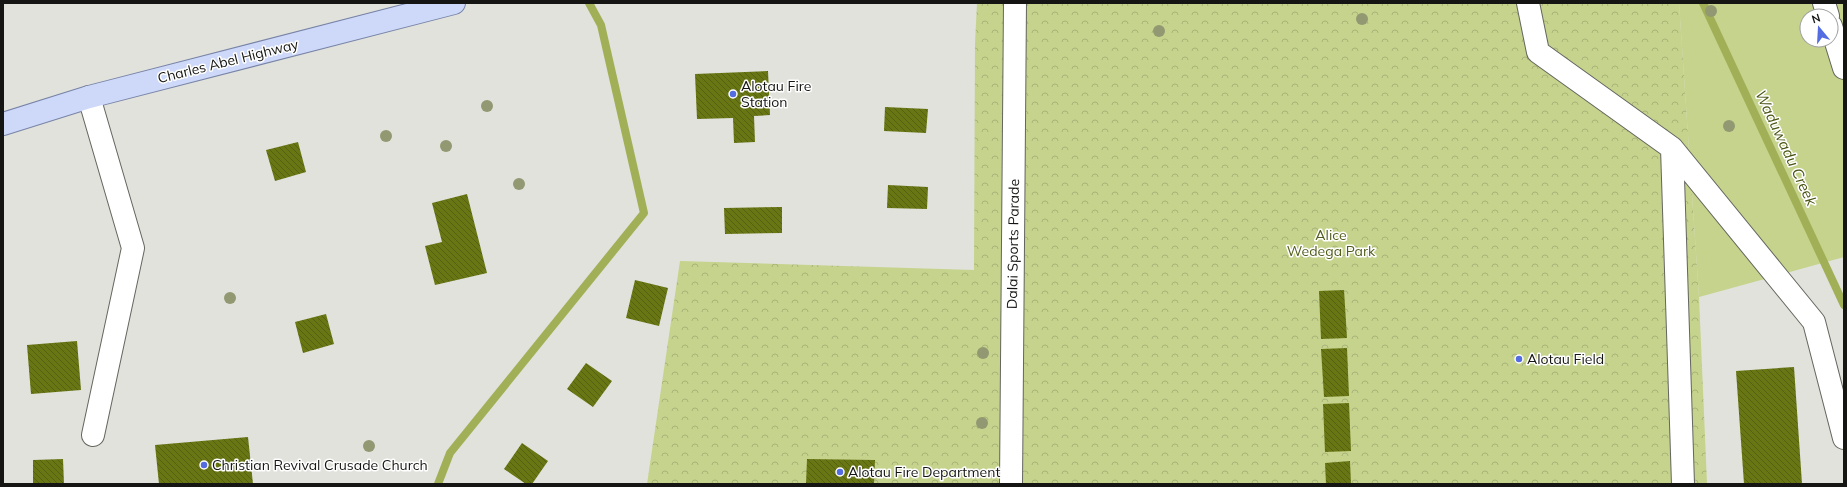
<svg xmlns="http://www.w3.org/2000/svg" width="1847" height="487" font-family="Mulish,sans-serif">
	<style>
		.grass { fill: #c5d38c; fill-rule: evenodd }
		.park { fill: url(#park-crowns) }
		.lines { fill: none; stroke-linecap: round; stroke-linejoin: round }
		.stream { stroke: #a1b057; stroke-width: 8 }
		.building { fill: url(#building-back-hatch) }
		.minor-casing { stroke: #64665f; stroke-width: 24 }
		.major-casing { stroke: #7884a7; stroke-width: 24 }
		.minor { stroke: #fff; stroke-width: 22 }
		.major { stroke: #ced9fa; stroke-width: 22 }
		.tree { fill: #929972 }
		.poi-dot { fill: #546ce2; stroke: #fff; stroke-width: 1.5 }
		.labels { text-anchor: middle; stroke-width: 3; stroke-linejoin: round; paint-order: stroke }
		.street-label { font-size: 14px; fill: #151613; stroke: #fff }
		.poi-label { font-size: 14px; fill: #151613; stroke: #fff; text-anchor: start }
		.park-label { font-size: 14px; fill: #535d1d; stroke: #fff }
		.water-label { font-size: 15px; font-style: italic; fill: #4a5412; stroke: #fff }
	</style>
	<defs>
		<pattern id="park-crowns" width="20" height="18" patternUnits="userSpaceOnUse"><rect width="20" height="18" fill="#c5d38c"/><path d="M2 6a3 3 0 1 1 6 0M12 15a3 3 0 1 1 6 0" fill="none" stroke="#a8b478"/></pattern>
		<pattern id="building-back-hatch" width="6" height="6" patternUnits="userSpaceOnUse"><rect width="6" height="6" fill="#697614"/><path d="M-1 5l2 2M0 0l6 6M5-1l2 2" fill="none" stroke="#556011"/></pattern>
	</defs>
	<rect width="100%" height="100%" fill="#e0e2db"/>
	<path class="grass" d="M1679,3H1844V257L1699,297ZM1807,16H1831V40H1807Z"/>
	<path class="park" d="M977,3H1679L1699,297L1707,484H647L680,261L974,270L975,44Z"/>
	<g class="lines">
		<path class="stream" d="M1703,3L1844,305
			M438,484L450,453L644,213L601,25L589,3"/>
	</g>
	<path class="building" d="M768,71L770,115L754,116L755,142L734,143L733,118L697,119L695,74Z
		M885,107L928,109L926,133L884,131Z
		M298,142L306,172L275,181L266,150Z
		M888,185L928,187L927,209L887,208Z
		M467,194L487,273L435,285L425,246L442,242L432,203Z
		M782,207V233L725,234L724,208Z
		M635,280L668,288L659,326L626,318Z
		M1344,290L1347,338L1321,339L1319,291Z
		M326,314L334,344L303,353L295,322Z
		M77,341L81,390L31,394L27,345Z
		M1347,348L1349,396L1324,397L1321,349Z
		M586,363L612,381L593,407L567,389Z
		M1794,367L1802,484H1744L1736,371Z
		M1349,403L1351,451L1325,452L1323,404Z
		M248,437L253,484H159L155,445Z
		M522,443L548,461L532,484H526L504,469Z
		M63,459L64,484H33V460Z
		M807,459L875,460L874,484H806Z
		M1350,461L1351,484H1326L1325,463Z"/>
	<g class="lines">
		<g class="minor-casing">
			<path id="minor" d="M1528,3L1538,52L1672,148L1814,322L1844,438
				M1824,3L1828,16
				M1831,26L1844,68
				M89,97L133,248L93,435
				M1672,148L1683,484
				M1011,484L1015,3"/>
		</g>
		<g class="major-casing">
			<path id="major" d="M3,124L89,97L454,3"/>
		</g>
		<use href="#minor" class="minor"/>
		<use href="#major" class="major"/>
	</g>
	<g class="tree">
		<circle cx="1711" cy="11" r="6"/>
		<circle cx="1362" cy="19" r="6"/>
		<circle cx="1159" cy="31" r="6"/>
		<circle cx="487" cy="106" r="6"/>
		<circle cx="1729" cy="126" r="6"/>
		<circle cx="386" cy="136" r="6"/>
		<circle cx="446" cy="146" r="6"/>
		<circle cx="519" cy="184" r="6"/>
		<circle cx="230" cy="298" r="6"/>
		<circle cx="983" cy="353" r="6"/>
		<circle cx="982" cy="423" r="6"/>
		<circle cx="369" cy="446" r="6"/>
	</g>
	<g class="poi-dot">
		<circle cx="733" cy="94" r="4"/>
		<circle cx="1519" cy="359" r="4"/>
		<circle cx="204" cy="465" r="4"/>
		<circle cx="840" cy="472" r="4"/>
	</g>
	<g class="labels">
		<g class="street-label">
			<text transform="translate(228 61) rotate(-14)" y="5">Charles Abel Highway</text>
			<text transform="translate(1013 244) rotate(-89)" y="5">Dalai Sports Parade</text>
		</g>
		<g class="poi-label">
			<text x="741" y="91">Alotau Fire<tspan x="741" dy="16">Station</tspan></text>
			<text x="1527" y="364">Alotau Field</text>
			<text x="212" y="470">Christian Revival Crusade Church</text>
			<text x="848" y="477">Alotau Fire Department</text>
		</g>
		<g class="park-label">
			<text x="1331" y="240">Alice<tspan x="1331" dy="16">Wedega Park</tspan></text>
		</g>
		<g class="water-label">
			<text transform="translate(1786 148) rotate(65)" y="5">Waduwadu Creek</text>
		</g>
	</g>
	<rect width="1847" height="487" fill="none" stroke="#151613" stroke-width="8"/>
	<g transform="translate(1819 28) rotate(342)"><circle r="19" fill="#ffffff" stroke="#a1a2a1"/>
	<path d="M0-3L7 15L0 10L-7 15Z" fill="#546ce2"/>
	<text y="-6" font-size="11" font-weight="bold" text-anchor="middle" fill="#151613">N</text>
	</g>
</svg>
